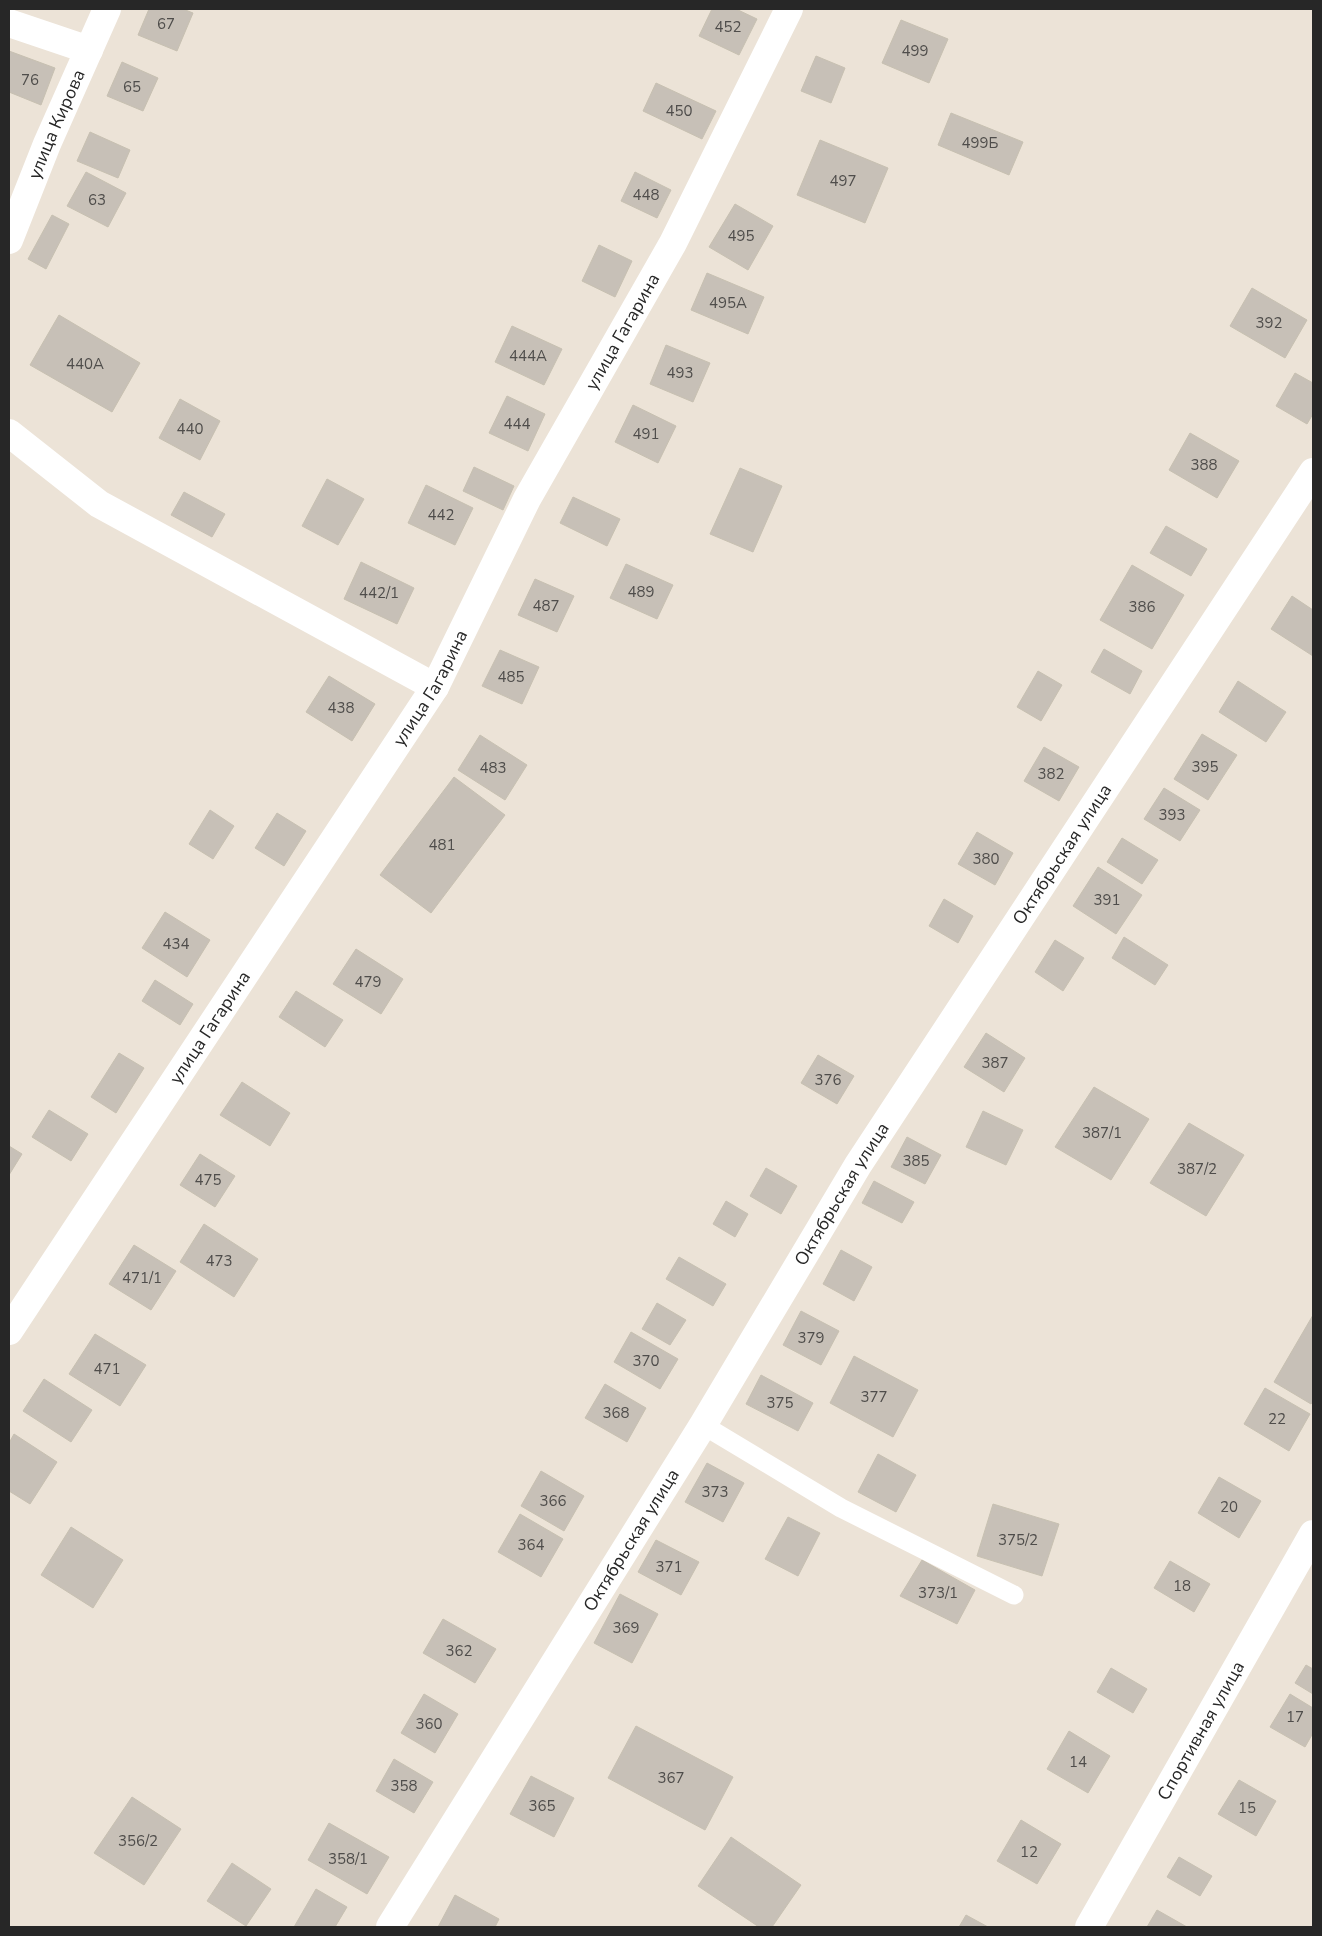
<svg xmlns="http://www.w3.org/2000/svg" width="1322" height="1936" font-family="'Nunito Sans',sans-serif">
	<style>
		.building { fill: #c7c0b7; stroke: #c7c0b1 }
		.lines { fill: none; stroke-linecap: round; stroke-linejoin: round }
		.service { stroke: #fff; stroke-width: 19 }
		.minor { stroke: #fff; stroke-width: 28 }
		.labels { text-anchor: middle; stroke-width: 4; stroke-linejoin: round; paint-order: stroke }
		.number-label { font-size: 15px; fill: #4f4d4b }
		.street-label { font-size: 18px; fill: #272727; stroke: #fff }
	</style>
	<rect width="100%" height="100%" fill="#ece3d7"/>
	<path class="building" d="M149,9H183L193,13L177,51L138,35Z
		M712,9H736L757,19L739,55L699,36Z
		M901,20L948,39L929,83L882,63Z
		M9,51L55,68L41,105L9,92Z
		M816,56L845,68L831,103L801,91Z
		M122,62L158,78L143,111L107,96Z
		M656,83L716,111L702,139L643,111Z
		M951,113L1023,142L1009,175L938,145Z
		M90,132L130,150L118,178L77,161Z
		M820,140L888,168L865,223L797,195Z
		M86,172L126,193L108,227L67,206Z
		M635,172L671,190L657,218L621,201Z
		M735,204L773,226L748,270L709,247Z
		M52,215L69,224L46,269L28,259Z
		M599,245L632,261L615,297L582,281Z
		M707,273L764,297L748,334L691,310Z
		M1252,288L1307,320L1285,358L1230,326Z
		M59,315L140,363L112,412L30,365Z
		M512,326L562,349L544,385L495,362Z
		M666,345L710,363L693,402L650,384Z
		M1295,373L1313,383V414L1307,424L1276,406Z
		M507,396L545,414L528,451L489,433Z
		M180,399L220,421L200,460L159,438Z
		M633,405L676,426L658,463L615,442Z
		M1190,433L1239,461L1217,498L1169,470Z
		M474,467L514,486L503,510L463,491Z
		M740,468L782,486L753,552L710,534Z
		M327,479L364,499L338,545L302,526Z
		M426,485L473,508L455,545L408,523Z
		M184,492L225,514L212,537L171,515Z
		M573,497L620,519L607,546L560,523Z
		M1166,526L1207,549L1191,576L1150,553Z
		M361,562L414,588L397,624L344,599Z
		M626,564L673,585L657,619L610,598Z
		M1132,565L1184,595L1152,649L1100,620Z
		M535,579L574,596L557,632L518,615Z
		M1292,596L1313,610V656L1271,629Z
		M1104,649L1142,671L1130,694L1091,672Z
		M500,650L539,667L522,704L482,686Z
		M1038,671L1062,685L1041,721L1017,707Z
		M329,676L375,704L352,741L306,712Z
		M1238,681L1286,712L1266,742L1219,712Z
		M1202,734L1237,755L1208,800L1174,779Z
		M480,735L527,765L505,800L458,770Z
		M1044,747L1079,767L1059,801L1024,781Z
		M454,777L505,815L431,913L380,875Z
		M1164,788L1200,810L1180,841L1144,819Z
		M210,810L234,826L213,859L189,844Z
		M277,813L306,831L284,866L255,848Z
		M977,832L1013,853L995,885L958,864Z
		M1122,838L1158,860L1142,884L1107,862Z
		M1098,867L1142,895L1116,934L1073,906Z
		M944,899L973,916L958,943L929,926Z
		M165,912L210,940L187,977L142,948Z
		M1124,937L1168,965L1155,985L1112,958Z
		M1055,940L1084,958L1063,991L1035,972Z
		M356,949L403,979L381,1014L333,984Z
		M155,980L193,1004L180,1025L142,1001Z
		M296,991L343,1020L325,1047L279,1017Z
		M986,1033L1025,1058L1004,1092L964,1067Z
		M119,1053L144,1068L116,1113L91,1097Z
		M818,1055L854,1076L837,1104L801,1083Z
		M242,1082L290,1113L270,1146L220,1115Z
		M1094,1087L1149,1119L1111,1180L1055,1147Z
		M49,1110L88,1134L71,1161L32,1137Z
		M983,1111L1023,1130L1006,1165L966,1147Z
		M1189,1123L1244,1155L1206,1216L1150,1183Z
		M907,1137L941,1155L925,1184L891,1167Z
		M9,1146L22,1154L9,1175Z
		M200,1154L235,1176L215,1207L180,1185Z
		M766,1168L797,1186L781,1214L750,1196Z
		M874,1181L914,1202L902,1223L862,1203Z
		M726,1201L748,1214L735,1237L713,1224Z
		M204,1224L258,1259L234,1297L180,1262Z
		M134,1245L176,1271L151,1310L109,1284Z
		M841,1250L872,1267L854,1301L823,1284Z
		M679,1257L726,1284L713,1306L666,1279Z
		M657,1303L686,1320L670,1345L642,1329Z
		M801,1311L839,1331L821,1365L783,1345Z
		M1313,1315V1401L1311,1404L1274,1382Z
		M631,1332L678,1359L660,1389L614,1362Z
		M95,1334L146,1365L120,1406L69,1374Z
		M854,1356L918,1390L893,1437L830,1403Z
		M761,1375L813,1403L798,1431L746,1404Z
		M44,1379L92,1410L71,1442L23,1411Z
		M605,1384L646,1408L627,1442L585,1418Z
		M1265,1388L1310,1414L1289,1451L1244,1424Z
		M14,1434L57,1462L30,1504L9,1491V1443Z
		M878,1454L916,1475L896,1512L858,1492Z
		M707,1463L744,1483L723,1522L685,1502Z
		M541,1471L584,1496L564,1531L521,1506Z
		M1219,1477L1261,1501L1239,1538L1198,1513Z
		M993,1504L1059,1524L1042,1576L977,1556Z
		M520,1514L563,1539L541,1577L498,1552Z
		M788,1517L820,1533L798,1576L765,1559Z
		M71,1527L123,1560L93,1608L41,1575Z
		M656,1540L699,1562L681,1595L638,1572Z
		M922,1560L975,1590L957,1624L900,1596Z
		M1170,1561L1210,1584L1194,1612L1154,1588Z
		M620,1594L658,1614L632,1663L594,1643Z
		M443,1619L496,1649L475,1683L423,1653Z
		M1306,1665L1313,1669V1694L1295,1683Z
		M1111,1668L1147,1689L1133,1713L1097,1692Z
		M424,1694L458,1714L435,1753L401,1733Z
		M1290,1694L1313,1708V1733L1305,1747L1270,1727Z
		M636,1726L733,1777L705,1830L608,1778Z
		M1069,1731L1110,1756L1088,1793L1047,1769Z
		M394,1759L433,1782L414,1813L376,1791Z
		M531,1776L574,1798L554,1837L510,1814Z
		M1239,1780L1276,1801L1256,1836L1218,1814Z
		M132,1797L181,1829L144,1885L94,1853Z
		M1021,1820L1061,1844L1037,1884L997,1861Z
		M329,1823L389,1857L367,1894L308,1860Z
		M731,1837L801,1885L772,1927H759L698,1886Z
		M1179,1857L1212,1876L1200,1896L1167,1877Z
		M232,1863L271,1889L246,1926L207,1901Z
		M316,1889L347,1907L335,1927H294Z
		M455,1895L499,1919L495,1927H438Z
		M1157,1910L1187,1927H1147Z
		M966,1915L988,1927H959Z"/>
	<g class="lines">
		<path class="service" d="M703,1425L841,1508L1014,1595"/>
		<g class="minor">
			<path d="M9,23L89,50"/>
			<path id="s1" d="M9,240L47,144L107,9"/>
			<path d="M9,433L99,504L435,687"/>
			<path id="s2" d="M9,1331L435,687L527,499L673,243L789,9"/>
			<path id="s3" d="M390,1927L703,1425L858,1165L1313,472"/>
			<path id="s4" d="M1089,1927L1313,1534"/>
		</g>
	</g>
	<g class="labels">
		<g class="number-label">
			<text x="166" y="29">67</text>
			<text x="728" y="32">452</text>
			<text x="915" y="56">499</text>
			<text x="30" y="85">76</text>
			<text x="132" y="92">65</text>
			<text x="679" y="116">450</text>
			<text x="980" y="148">499Б</text>
			<text x="843" y="186">497</text>
			<text x="646" y="200">448</text>
			<text x="97" y="205">63</text>
			<text x="741" y="241">495</text>
			<text x="728" y="308">495А</text>
			<text x="1269" y="328">392</text>
			<text x="528" y="361">444А</text>
			<text x="85" y="369">440А</text>
			<text x="680" y="378">493</text>
			<text x="517" y="429">444</text>
			<text x="190" y="434">440</text>
			<text x="646" y="439">491</text>
			<text x="1204" y="470">388</text>
			<text x="441" y="520">442</text>
			<text x="641" y="597">489</text>
			<text x="379" y="598">442/1</text>
			<text x="546" y="611">487</text>
			<text x="1142" y="612">386</text>
			<text x="511" y="682">485</text>
			<text x="341" y="713">438</text>
			<text x="1205" y="772">395</text>
			<text x="493" y="773">483</text>
			<text x="1051" y="779">382</text>
			<text x="1172" y="820">393</text>
			<text x="442" y="850">481</text>
			<text x="986" y="864">380</text>
			<text x="1107" y="905">391</text>
			<text x="176" y="949">434</text>
			<text x="368" y="987">479</text>
			<text x="995" y="1068">387</text>
			<text x="828" y="1085">376</text>
			<text x="1102" y="1138">387/1</text>
			<text x="916" y="1166">385</text>
			<text x="1197" y="1174">387/2</text>
			<text x="208" y="1185">475</text>
			<text x="219" y="1266">473</text>
			<text x="142" y="1283">471/1</text>
			<text x="811" y="1343">379</text>
			<text x="646" y="1366">370</text>
			<text x="107" y="1374">471</text>
			<text x="874" y="1402">377</text>
			<text x="780" y="1408">375</text>
			<text x="616" y="1418">368</text>
			<text x="1277" y="1424">22</text>
			<text x="715" y="1497">373</text>
			<text x="553" y="1506">366</text>
			<text x="1229" y="1512">20</text>
			<text x="1018" y="1545">375/2</text>
			<text x="531" y="1550">364</text>
			<text x="669" y="1572">371</text>
			<text x="1182" y="1591">18</text>
			<text x="938" y="1598">373/1</text>
			<text x="626" y="1633">369</text>
			<text x="459" y="1656">362</text>
			<text x="1295" y="1722">17</text>
			<text x="429" y="1729">360</text>
			<text x="1078" y="1767">14</text>
			<text x="671" y="1783">367</text>
			<text x="404" y="1791">358</text>
			<text x="542" y="1811">365</text>
			<text x="1247" y="1813">15</text>
			<text x="138" y="1846">356/2</text>
			<text x="1029" y="1857">12</text>
			<text x="348" y="1864">358/1</text>
		</g>
		<g class="street-label">
			<text dy="6" stroke="none"><textPath href="#s1" startOffset="125">улица Кирова</textPath></text>
			<text dy="6" stroke="none"><textPath href="#s2" startOffset="1174">улица Гагарина</textPath></text>
			<text dy="6" stroke="none"><textPath href="#s2" startOffset="769">улица Гагарина</textPath></text>
			<text dy="6" stroke="none"><textPath href="#s3" startOffset="1266">Октябрьская улица</textPath></text>
			<text dy="6" stroke="none"><textPath href="#s2" startOffset="364">улица Гагарина</textPath></text>
			<text dy="6" stroke="none"><textPath href="#s3" startOffset="861">Октябрьская улица</textPath></text>
			<text dy="6" stroke="none"><textPath href="#s3" startOffset="456">Октябрьская улица</textPath></text>
			<text dy="6" stroke="none"><textPath href="#s4" startOffset="226">Спортивная улица</textPath></text>
		</g>
	</g>
	<rect width="1322" height="1936" fill="none" stroke="#272727" stroke-width="20"/>
</svg>
